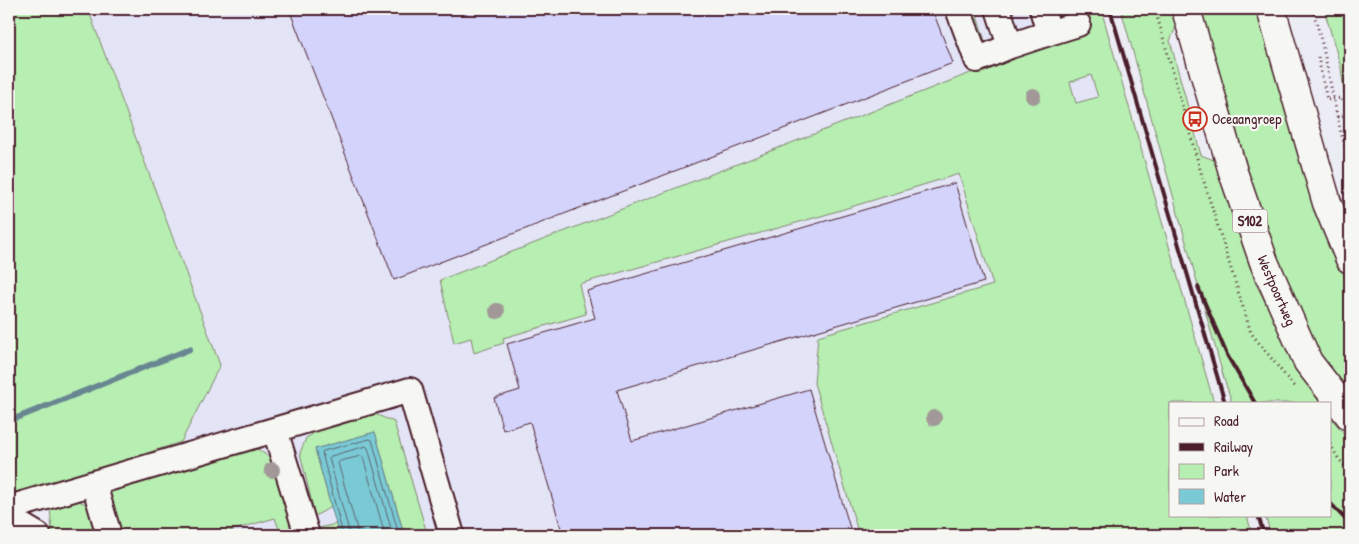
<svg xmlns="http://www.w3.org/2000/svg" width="1359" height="544" font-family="'Patrick Hand',sans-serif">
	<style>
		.built { fill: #e4e4f7 }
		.green { fill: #b7eeb1; stroke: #80866e; fill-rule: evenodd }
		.water { fill: #7acad5; stroke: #678691 }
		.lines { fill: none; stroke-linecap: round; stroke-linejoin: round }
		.shore { stroke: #5d636f; stroke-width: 1 }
		.stream { stroke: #678691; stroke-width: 6 }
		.building { fill: #d3d3fb; stroke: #4a1f2b }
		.minor-casing { stroke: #4a1f2b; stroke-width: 28 }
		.major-casing { stroke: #4a1f2b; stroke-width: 31 }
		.path { stroke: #4a1f2b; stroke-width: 3; stroke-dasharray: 1 4; stroke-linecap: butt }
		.minor { stroke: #f6f6f2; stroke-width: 24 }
		.major { stroke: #f6f6f2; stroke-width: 28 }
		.rail { stroke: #4a1f2b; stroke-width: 4 }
		.tree { fill: #a29898 }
		.labels { text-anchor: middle; stroke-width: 4.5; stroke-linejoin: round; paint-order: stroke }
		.shield { fill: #f6f6f2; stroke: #7e6067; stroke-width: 1 }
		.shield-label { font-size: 14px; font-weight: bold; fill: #4a1f2b }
		.poi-label { font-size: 15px; fill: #4a1f2b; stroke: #f6f6f2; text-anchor: start }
		.street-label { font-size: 15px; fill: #4a1f2b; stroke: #f6f6f2 }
	</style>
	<rect width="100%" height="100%" fill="#ececf5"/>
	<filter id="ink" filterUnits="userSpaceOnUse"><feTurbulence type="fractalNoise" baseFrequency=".02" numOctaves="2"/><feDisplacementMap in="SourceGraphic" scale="10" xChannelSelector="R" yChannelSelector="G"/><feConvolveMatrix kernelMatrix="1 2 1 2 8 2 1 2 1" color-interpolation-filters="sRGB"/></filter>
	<g filter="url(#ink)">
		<path class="built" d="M88,9H1072L1100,103L1170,403V515L1230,535H77L45,431L220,365Z"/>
		<path class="green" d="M9,9H88L220,365L181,442L108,466L9,494Z
			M969,9H975L985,41L998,39L984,47Z
			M1072,9H1101L1214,403H1170V515H1247L1252,535H1049L1045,529L1030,535H859L814,383L818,336L993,285L959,174L821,216L579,284L586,314L503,338L504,343L474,353L471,338L454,343L440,280L1078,31ZM1091,75L1098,97L1076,103L1070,82Z
			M1121,9H1170L1176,27L1170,41L1201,155L1214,160L1256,284L1312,391L1320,403H1232L1223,375Z
			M1201,9H1264L1338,254L1350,280V400L1316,348L1277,260L1261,214Z
			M1324,9H1350V103L1345,100L1341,68Z
			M375,414L394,422L426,530L423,535H403L404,534L375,432L315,449L331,507L315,516L300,453L306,438L314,433Z
			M1330,417L1350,440V535H1271L1265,515H1330Z
			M256,448L275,461L296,535H281L275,518L216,535H123L108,489Z
			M77,500L92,507L99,535H57L52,532L50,508Z
			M336,524L339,535H321L319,528Z"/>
		<path class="water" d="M375,432L404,535H339L315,449Z"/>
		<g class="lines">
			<path class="shore" d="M343,535L322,453L323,451L370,439L372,440L399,535
				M350,535L329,458L331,456L366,446L368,448L393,535
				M357,535V529L338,463L340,461L361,456L363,457L385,535"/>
			<path class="stream" d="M9,421L190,349"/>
		</g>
		<path class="building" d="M289,9H932L953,63L394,280Z
			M955,183L984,282L617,390L632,441L809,389L852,535H563L530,422L503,430L494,398L520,390L507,344L595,318L587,291Z"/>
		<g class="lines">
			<g class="minor-casing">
				<path id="minor" d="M958,9L977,60L1010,46L1049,33
					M998,9L1010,46
					M1042,9L1049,33L1078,24
					M275,430L307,535
					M94,484L109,535
					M9,508L410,390L452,535
					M9,518L38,535"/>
			</g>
			<g class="major-casing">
				<g id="major">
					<path id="s1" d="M1186,9L1233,172L1264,262L1308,362L1350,416"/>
					<path d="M1271,9L1327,203L1350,259"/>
				</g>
			</g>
			<path class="path" d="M1155,9L1200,169L1251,333L1296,389
				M1312,9C1324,43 1329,80 1337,115C1340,132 1346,148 1350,164
				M1318,57L1327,100L1341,98L1342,101L1348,106L1350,105
				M1337,117L1350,114
				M1330,444L1338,458L1350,472"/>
			<use href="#minor" class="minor"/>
			<use href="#major" class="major"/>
			<path class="rail" d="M1110,9L1225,403
				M1198,287L1227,355L1255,403
				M1330,503L1350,524
				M1258,515L1264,535"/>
		</g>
		<g class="tree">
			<circle cx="1033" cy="96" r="8"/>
			<circle cx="497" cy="311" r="8"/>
			<circle cx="934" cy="418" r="8"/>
			<circle cx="272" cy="470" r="8"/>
		</g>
	</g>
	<defs>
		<g id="bus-ring" transform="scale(1.25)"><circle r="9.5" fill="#f6f6f2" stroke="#c8321e" stroke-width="1.5"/><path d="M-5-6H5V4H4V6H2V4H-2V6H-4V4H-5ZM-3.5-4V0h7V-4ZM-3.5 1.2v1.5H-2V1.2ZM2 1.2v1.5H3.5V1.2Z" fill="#c8321e"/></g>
	</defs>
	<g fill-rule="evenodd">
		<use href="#bus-ring" x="1195" y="119"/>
	</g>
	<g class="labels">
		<rect class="shield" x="1232.5" y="209.5" width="35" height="23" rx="4"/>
		<g class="shield-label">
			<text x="1250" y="226">S102</text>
		</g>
		<g class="poi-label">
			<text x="1212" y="124">Oceaangroep</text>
		</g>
		<g class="street-label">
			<text dy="5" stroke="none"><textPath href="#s1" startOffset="296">Westpoortweg</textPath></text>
		</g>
	</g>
	<rect width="1359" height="544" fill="none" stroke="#f6f6f2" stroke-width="30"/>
	<rect x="15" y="15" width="1329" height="514" fill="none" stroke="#4a1f2b" stroke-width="2" filter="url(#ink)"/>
	<rect x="1169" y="402" width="162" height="115" fill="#f6f6f2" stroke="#b1a0a2"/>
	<rect x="1179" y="418" width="25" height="8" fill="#f6f6f2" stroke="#b1a0a2"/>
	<text x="1214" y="426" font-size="15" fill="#4a1f2b">Road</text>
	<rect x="1179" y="443" width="25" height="8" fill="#4a1f2b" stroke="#b1a0a2"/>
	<text x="1214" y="452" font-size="15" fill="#4a1f2b">Railway</text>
	<rect x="1179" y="464" width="25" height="15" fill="#b7eeb1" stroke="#b1a0a2"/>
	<text x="1214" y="476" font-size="15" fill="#4a1f2b">Park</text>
	<rect x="1179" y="489" width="25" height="15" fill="#7acad5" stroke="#b1a0a2"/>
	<text x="1214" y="502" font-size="15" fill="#4a1f2b">Water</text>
</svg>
